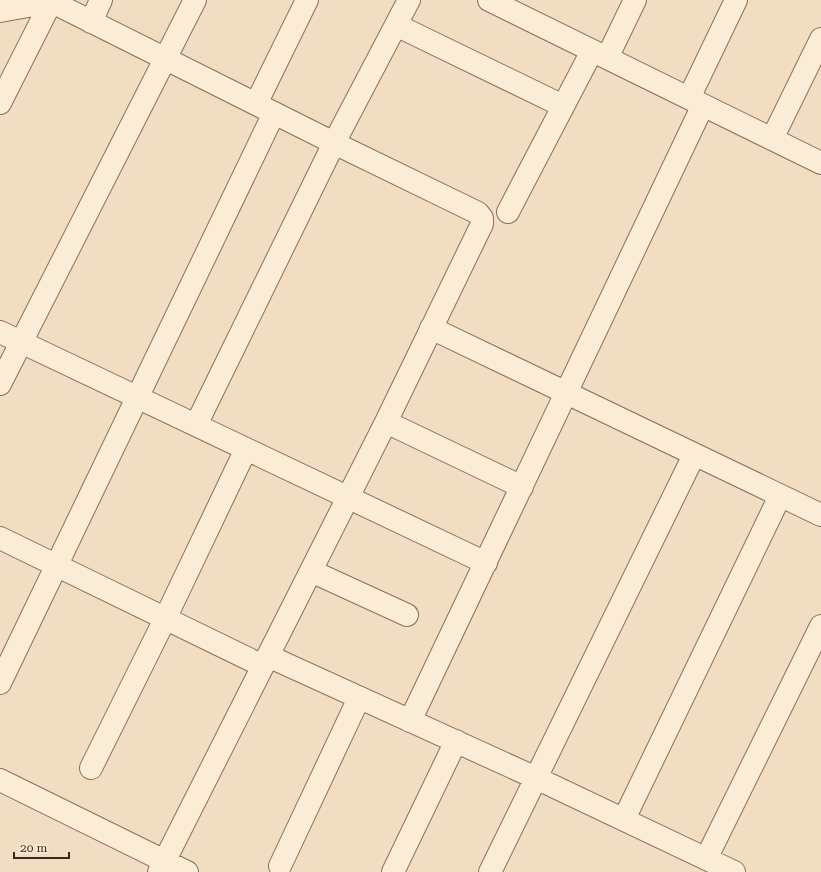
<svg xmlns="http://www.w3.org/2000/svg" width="821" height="872" font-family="'Roboto Serif',serif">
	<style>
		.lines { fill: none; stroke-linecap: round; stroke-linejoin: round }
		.minor-casing { stroke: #8c6e58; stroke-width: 24 }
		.minor { stroke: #fbecd6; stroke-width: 22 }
	</style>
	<rect width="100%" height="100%" fill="#f1dec2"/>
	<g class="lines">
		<g class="minor-casing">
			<path id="minor" d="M48,0L334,143L478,213L482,218V224L386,422L159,872
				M489,0L821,163
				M0,11L51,2
				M91,22L101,0
				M396,25L563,106
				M607,58L635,0
				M689,98L736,0
				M0,103L51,2
				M256,104L307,0
				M772,139L821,39
				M508,212L592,51
				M431,328L821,515
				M0,332L486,563
				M0,384L195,0
				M386,422L522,487
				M196,425L334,143L409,0
				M0,538L263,666
				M311,571L407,615
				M268,656L536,778L734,872
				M0,683L274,113
				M410,721L703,105
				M91,768L165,619L246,449
				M0,780L187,872
				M624,819L780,496
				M707,857L821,626
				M280,866L359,698
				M393,872L456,741
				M490,872L694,455"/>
		</g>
		<use href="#minor" class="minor"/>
	</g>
	<path d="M14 852v6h55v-6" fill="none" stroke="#3b281d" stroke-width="2"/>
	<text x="20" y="852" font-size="12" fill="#3b281d" stroke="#f8e9d2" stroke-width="3" paint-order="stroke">20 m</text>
</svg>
